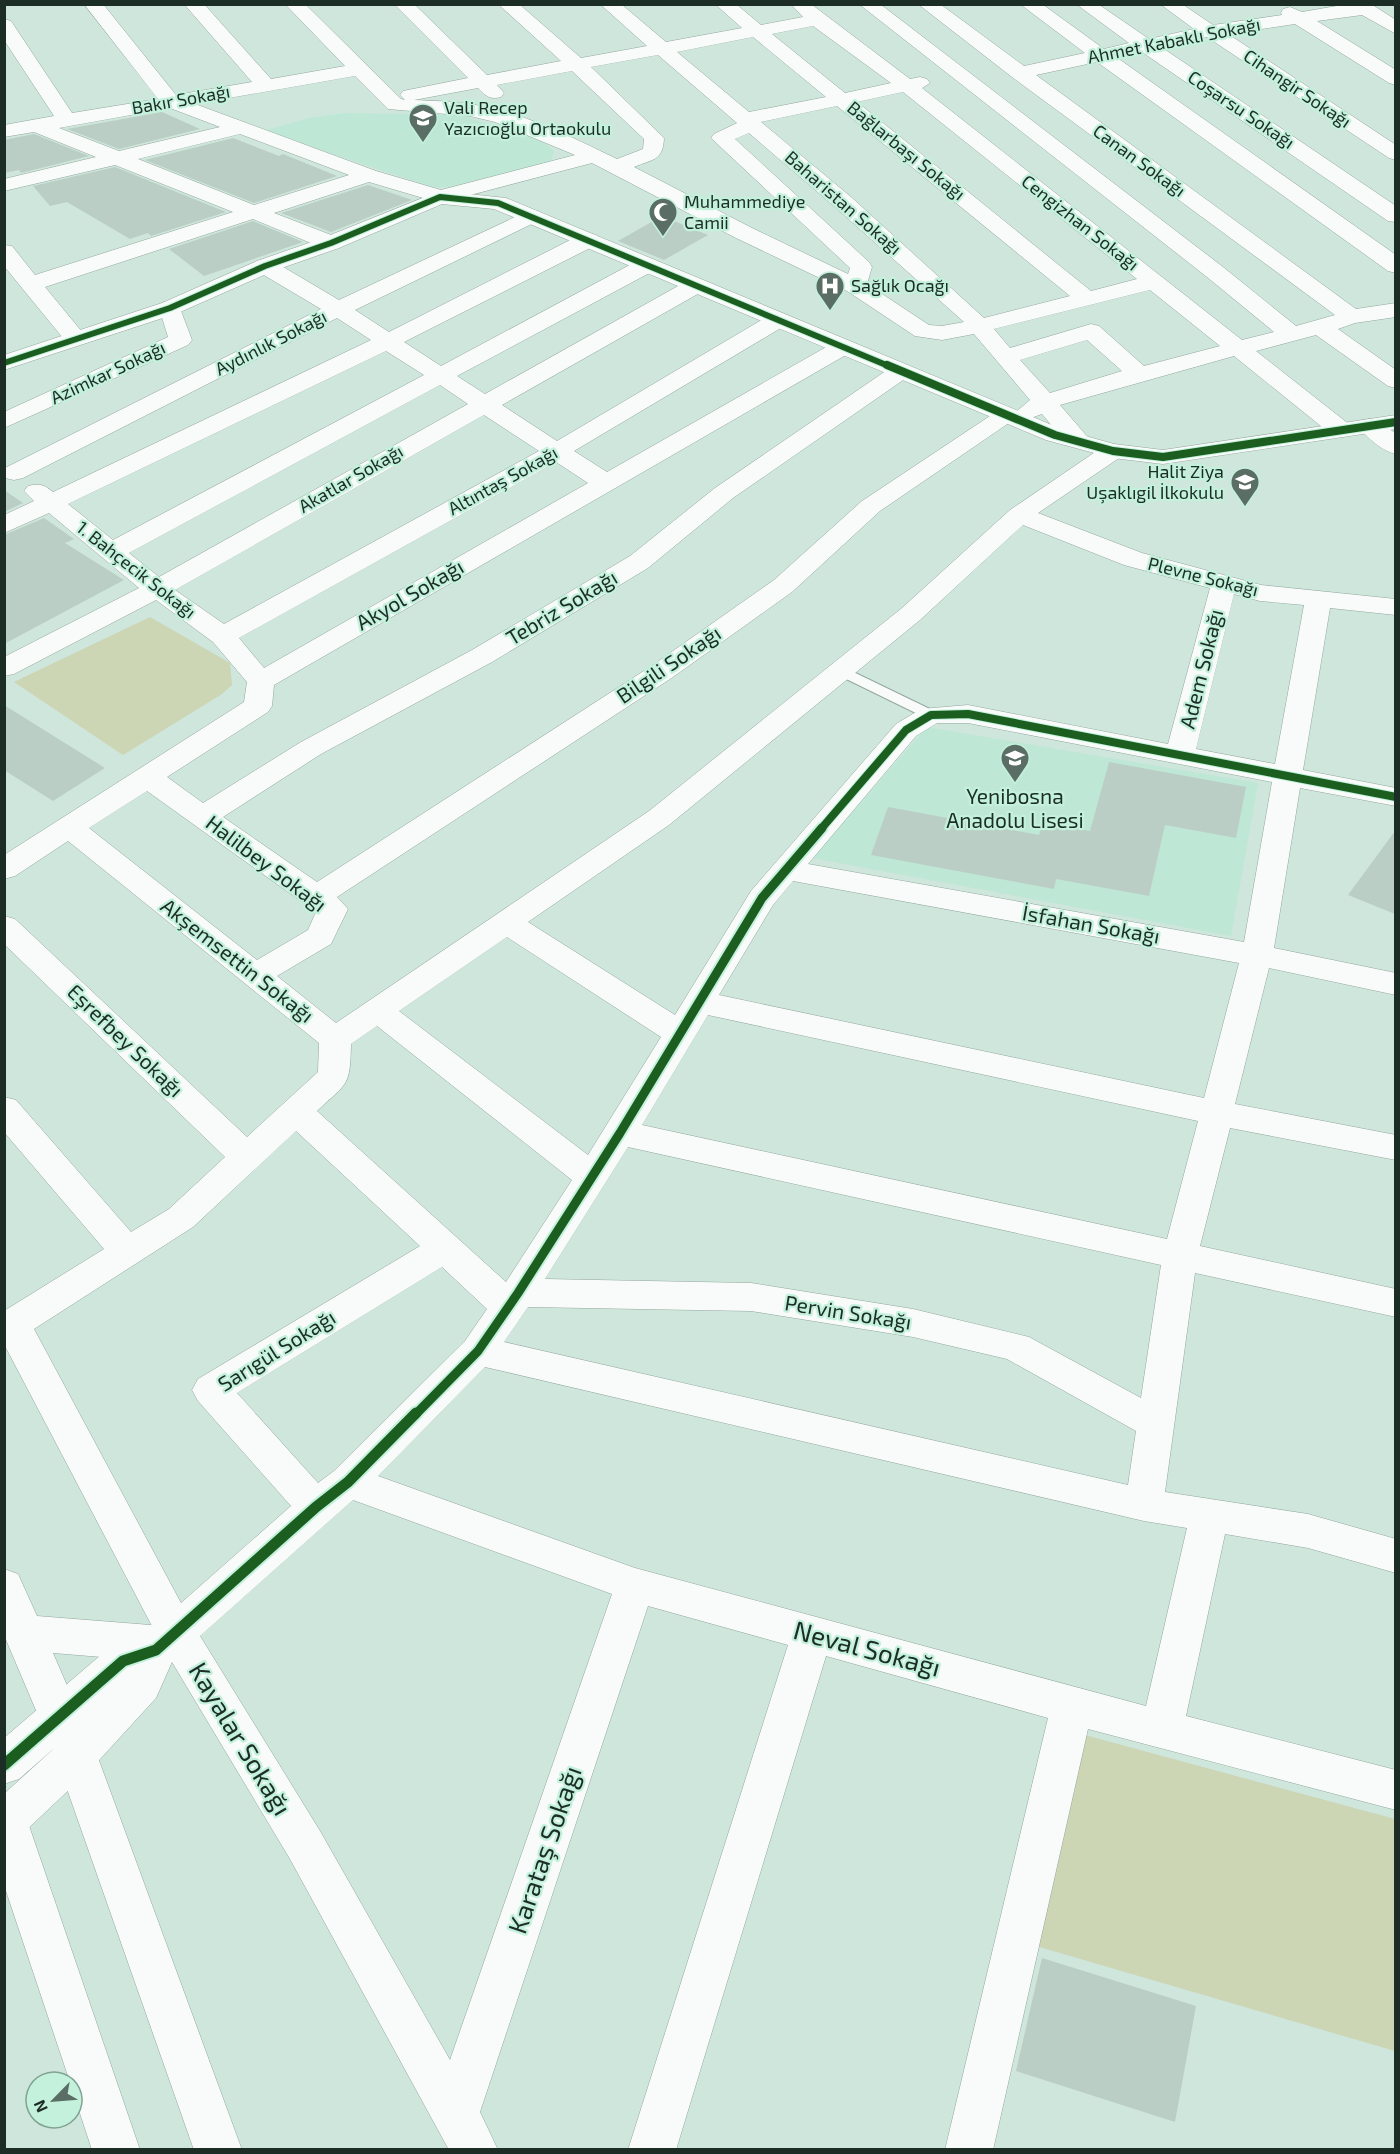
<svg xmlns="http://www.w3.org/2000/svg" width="1400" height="2154" font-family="'Exo 2',sans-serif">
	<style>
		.built { fill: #bfe7d5 }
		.green { fill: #ccd5b4 }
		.building { fill: #bbcec5 }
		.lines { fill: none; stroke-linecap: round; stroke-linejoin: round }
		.service-casing { stroke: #94a79e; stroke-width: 2 }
		.minor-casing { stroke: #94a79e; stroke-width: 1 }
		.tertiary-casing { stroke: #94a79e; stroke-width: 1 }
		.secondary-casing { stroke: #94a79e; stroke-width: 1 }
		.service { fill: #f8fbfa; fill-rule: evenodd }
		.minor { fill: #f8fbfa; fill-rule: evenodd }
		.tertiary { fill: #f8fbfa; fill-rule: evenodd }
		.secondary { fill: #f8fbfa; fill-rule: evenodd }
		.cycleway-far3-casing { stroke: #c3f1dc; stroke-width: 8 }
		.cycleway-far2-casing { stroke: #c3f1dc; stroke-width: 10 }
		.cycleway-far1-casing { stroke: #c3f1dc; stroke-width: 13 }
		.cycleway-casing { stroke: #c3f1dc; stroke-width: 15 }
		.cycleway-far3 { stroke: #1b5e20; stroke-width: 6 }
		.cycleway-far2 { stroke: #1b5e20; stroke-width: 8 }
		.cycleway-far1 { stroke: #1b5e20; stroke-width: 9 }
		.cycleway { stroke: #1b5e20; stroke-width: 11 }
		.labels { text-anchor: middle; stroke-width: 4.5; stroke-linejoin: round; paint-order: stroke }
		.far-street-label { font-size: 18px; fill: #1c2d26; stroke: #c3f1dc }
		.far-poi-label { font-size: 18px; fill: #1c2d26; stroke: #c3f1dc; text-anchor: start }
		.street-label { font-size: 21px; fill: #1c2d26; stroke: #c3f1dc }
		.poi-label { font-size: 21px; fill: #1c2d26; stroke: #c3f1dc }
		.near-street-label { font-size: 26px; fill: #1c2d26; stroke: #c3f1dc }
	</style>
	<rect width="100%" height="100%" fill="#cee6db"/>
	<path class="built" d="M345,113L462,115L497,128L536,136L554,151L550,165L465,187H432L263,131L309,118Z
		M927,727L1258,783L1231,936L812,858Z"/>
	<path class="green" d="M150,617L230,663L232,685L222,694L123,755L14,682Z
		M1081,1734L1395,1819V2051L1036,1946Z"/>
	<path class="building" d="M162,112L200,129L119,149L67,129Z
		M34,134L89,156L21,173L19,170L4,173V140Z
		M233,138L279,156L283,154L337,176L254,203L145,160Z
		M115,167L226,212L151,236L148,233L130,239L67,202L50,206L33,186Z
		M368,185L412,200L331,232L281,213Z
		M662,216L708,235L664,260L618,241Z
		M253,221L303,242L204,276L169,249Z
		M4,490L23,503L4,512Z
		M44,518L74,539L65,543L124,580L4,644V535Z
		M4,705L105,768L53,801L4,770Z
		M1109,762L1246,787L1236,838L1165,825L1149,896L1056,879L1054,889L871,855L888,807L1039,835L1043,823L1090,831Z
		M1395,831V914L1348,895Z
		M1042,1958L1196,2006L1175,2122L1016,2071Z"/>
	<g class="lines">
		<g class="service-casing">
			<path id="service" d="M841,666L936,712L939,715L931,720L926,718L836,674L833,671L836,668Z"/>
		</g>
		<g class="minor-casing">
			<path id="minor" d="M84,4H103L176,95L252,82L184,4H204L271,79L345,66L285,4H305L401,99L405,100L400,95L403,91L468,78L394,4H414L487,75L561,61L498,4H519L581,58L647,46L600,4H621L666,42L742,28L715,4H736L761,25L803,17L791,4H811L910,79L920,77L927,79L930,83L922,88L1242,340L1274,332L1207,277L859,4H880L1223,267L1296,326L1335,315L1012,77L918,4H940L1024,66L1085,53L1020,4H1042L1104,49L1129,43L1076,4H1098L1149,39L1194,29L1160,4H1182L1213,25L1282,15L1281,13L1283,9L1290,7L1302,12L1348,4H1371L1396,20V34L1362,15L1317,21L1396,70V85L1389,83L1295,24L1228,34L1396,145V160L1389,158L1207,37L1161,47L1396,206V222L1388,221L1142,52L1116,57L1396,255V273L1388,271L1097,62L1036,75L1356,309L1396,303V317L1355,323L1338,329L1396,370V388L1388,386L1316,335L1256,351L1350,425L1353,430L1350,435L1341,437L1332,435L1234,356L1060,405L1092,442L1089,447C1067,453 1055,428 1042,414L1028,419L1019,416L880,511L792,592L673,677L337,897L348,909L331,944L277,976L336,1023L649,811L902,608L1010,510L1104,446L1113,444L1122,446L1125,451L1122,456L1038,513L1142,553L1261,585L1396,599V615L1330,608L1303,770L1396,788V806L1300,788L1274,948L1396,973V995L1269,968L1235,1104L1396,1135V1160L1230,1128L1200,1246L1396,1289V1317L1195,1273L1165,1492L1308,1514L1396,1539V1573L1308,1548L1225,1534L1186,1716L1396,1770V1810L1088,1729L993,2150H945L1048,1718L826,1656L676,2150H628L788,1645L648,1606L480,2112L498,2150H449L290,1859L172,1662L156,1698L91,1769L19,1837L4,1843V1794L60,1743L19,1779L4,1784V1738L109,1648L143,1636L153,1628L4,1344V1311L104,1249L4,1132V1097L16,1100L131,1232L169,1209L225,1157L4,944V916L15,919L247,1137L318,1072L319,1043L68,841L15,876L4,879V855L244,702L247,682L213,642L156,600L14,674L4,676V657L139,588L49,513L4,533V515L34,501L24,491L28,486C39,483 45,485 53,492L371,340L337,318L23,478L14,480L5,478V468L321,309L257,271L254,266L257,261L265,259L273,261L339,300L530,210L538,211L541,216L538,221L355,310L389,332L580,235L588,233L596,235L599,240L596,245L404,342L441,366L639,260L647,258L655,260L658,265L655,270L457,376L485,394L687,281L695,279L703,281L706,286L703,291L502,405L557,441L770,315L778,313L786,315L789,320L786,325L574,451L607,472L835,342L843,340L851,342L855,347L851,352L274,685L272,706L268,712L167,777L203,803L301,742L472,650L630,556L715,488L893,366L901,364L909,366L913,371L909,376L733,498L648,568L492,662L321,754L223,817L317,882L653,665L774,580L862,501L999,410L1008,408L1017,411L1030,400L974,334L942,340L915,336L847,291L736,238L592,163L440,203L369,182L274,213L339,238L342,243L339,248L331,250L323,248L253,219L45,287L87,338L83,343L75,345L67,343L4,266V245L12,246L35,275L233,212L115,165L4,191V179L96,157L34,132L4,137V125L54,116L4,40V19L11,21L72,113L158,99ZM813,26L891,83L845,93L772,34ZM753,37L826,97L749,112L677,52ZM658,55L737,123L714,134L711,138L850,268L848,274L752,228L634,167C653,159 663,161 664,138L591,67ZM572,71L644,139L643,149L617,159C571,137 521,111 469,104C451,101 432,101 414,100L478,88C486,96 490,100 501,97L504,93L497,85ZM355,76L388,109L470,116L495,122L575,155L441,190L376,171L195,104ZM903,92L1137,279L1091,291L857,102ZM837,106L1070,296L984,318L851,197L761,122ZM170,108L220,127L119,151L59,128ZM749,133L835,207L964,322L942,326L929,325L867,284L872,267L869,262L735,139ZM240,134L349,175L254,205L138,159ZM1150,290L1220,346L1144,366L1099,326L1091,324L1010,348L994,329ZM1087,340L1122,371L1050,393L1020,360ZM386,351L424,375L113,540L68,504ZM440,385L468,404L159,577L129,553ZM484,415L539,451L224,624L175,590ZM556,462L588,483L264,668L239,638ZM1023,525L1124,565L1210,588L1168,744L968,705L921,709L896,724L751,891L675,1015L528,922L669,825L920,620ZM1234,594L1260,601L1304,605L1275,764L1196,749ZM937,723H968L1272,782L1244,942L808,864L916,736ZM147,791L316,912L308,930L257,960L89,828ZM793,881L1239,963L1204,1098L719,995L773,905ZM507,937L661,1037L588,1155L399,1011ZM708,1015L1198,1121L1167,1239L642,1125ZM377,1026L572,1180L506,1282L317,1111C348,1082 350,1087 351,1044ZM296,1131L420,1246L198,1379L192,1390L198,1401L291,1506L181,1603L34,1329L193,1227ZM628,1147L1161,1265L1141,1398L1029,1337L913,1309L751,1283L545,1279ZM442,1267L487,1309L465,1341L334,1471L318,1483L237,1393ZM528,1307L751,1311L913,1337L1007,1359L1136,1431L1128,1485L504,1342ZM485,1367L1144,1521L1187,1528L1146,1706L635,1568L378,1476ZM353,1500L612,1594L450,2060L320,1831L200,1636Z
				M170,301L178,303L192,340L188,345L4,428V412L168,337L159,308L162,303Z
				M1370,419L1379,421L1396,434V454C1382,451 1366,437 1358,426L1361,421Z"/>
		</g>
		<g class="tertiary-casing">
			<path id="tertiary" d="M440,191L506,198L1064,430L1114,444L1163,450L1396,415V429L1163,464L1113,458L1046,440L494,209L442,204L339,248L273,271L178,313L4,370V355L162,303L257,261L323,238Z"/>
		</g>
		<g class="secondary-casing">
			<path id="secondary" d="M4,1569L18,1574L37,1616L163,1626L177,1631L183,1644L177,1657L163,1662L53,1653L97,1755L242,2150H194L55,1755L4,1635Z
				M4,1794L19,1800L25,1814L140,2150H92L72,2089V2082H70L4,1885Z"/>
		</g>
		<use href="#service" class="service"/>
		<use href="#minor" class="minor"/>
		<use href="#tertiary" class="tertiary"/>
		<use href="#secondary" class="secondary"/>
		<g class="cycleway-far3-casing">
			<path id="cycleway-far3" d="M4,363L170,308L265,266L331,243L440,197L498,203L891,367"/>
		</g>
		<g class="cycleway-far2-casing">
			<path id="cycleway-far2" d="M887,365L1055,435L1113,451L1163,457L1396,422
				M821,829L906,730L931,715L968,714L1396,797"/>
		</g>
		<g class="cycleway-far1-casing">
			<path id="cycleway-far1" d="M415,1415L478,1351L518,1293L620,1133L762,898L822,828"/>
		</g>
		<g class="cycleway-casing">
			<path id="cycleway" d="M4,1765L123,1661L156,1650L316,1507L348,1482L416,1413"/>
		</g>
		<use href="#cycleway-far3" class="cycleway-far3"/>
		<use href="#cycleway-far2" class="cycleway-far2"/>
		<use href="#cycleway-far1" class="cycleway-far1"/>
		<use href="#cycleway" class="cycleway"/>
	</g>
	<defs>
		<g id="school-pin" transform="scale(1.5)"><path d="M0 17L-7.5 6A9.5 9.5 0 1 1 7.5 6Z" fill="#5a6e65" stroke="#c3f1dc"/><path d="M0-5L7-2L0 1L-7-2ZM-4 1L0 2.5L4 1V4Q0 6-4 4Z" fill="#fff"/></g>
		<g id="mosque-pin" transform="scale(1.5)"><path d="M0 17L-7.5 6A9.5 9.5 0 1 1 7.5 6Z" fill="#5a6e65" stroke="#c3f1dc"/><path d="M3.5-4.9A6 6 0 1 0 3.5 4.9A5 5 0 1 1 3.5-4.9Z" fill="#fff"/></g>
		<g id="hospital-pin" transform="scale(1.5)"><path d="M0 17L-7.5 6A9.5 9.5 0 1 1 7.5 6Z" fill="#5a6e65" stroke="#c3f1dc"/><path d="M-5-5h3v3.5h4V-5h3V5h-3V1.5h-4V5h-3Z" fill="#fff"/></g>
	</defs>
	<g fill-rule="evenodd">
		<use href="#school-pin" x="423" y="118"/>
		<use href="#mosque-pin" x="663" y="212"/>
		<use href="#hospital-pin" x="830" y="286"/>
		<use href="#school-pin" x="1245" y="482"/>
		<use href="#school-pin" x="1015" y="758"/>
	</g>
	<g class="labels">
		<g class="far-street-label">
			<text transform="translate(1174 41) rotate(-11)" y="6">Ahmet Kabaklı Sokağı</text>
			<text transform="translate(1297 89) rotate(34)" y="6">Cihangir Sokağı</text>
			<text transform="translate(181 100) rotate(-10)" y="6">Bakır Sokağı</text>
			<text transform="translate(1241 110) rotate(34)" y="6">Coşarsu Sokağı</text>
			<text transform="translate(906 151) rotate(39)" y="6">Bağlarbaşı Sokağı</text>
			<text transform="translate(1139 161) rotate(36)" y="6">Canan Sokağı</text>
			<text transform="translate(843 203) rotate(41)" y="6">Baharistan Sokağı</text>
			<text transform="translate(1080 223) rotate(38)" y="6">Cengizhan Sokağı</text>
			<text transform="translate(271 343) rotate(-27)" y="6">Aydınlık Sokağı</text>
			<text transform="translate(108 373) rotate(-25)" y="6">Azimkar Sokağı</text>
			<text transform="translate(351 479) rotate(-30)" y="6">Akatlar Sokağı</text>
			<text transform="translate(503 481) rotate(-29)" y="6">Altıntaş Sokağı</text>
			<text transform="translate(136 570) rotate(38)" y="6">1. Bahçecik Sokağı</text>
			<text transform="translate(1203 577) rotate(14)" y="6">Plevne Sokağı</text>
		</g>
		<g class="far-poi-label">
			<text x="444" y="114">Vali Recep<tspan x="444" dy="21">Yazıcıoğlu Ortaokulu</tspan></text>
			<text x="684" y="208">Muhammediye<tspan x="684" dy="21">Camii</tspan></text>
			<text x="851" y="292">Sağlık Ocağı</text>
			<text x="1224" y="478" text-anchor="end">Halit Ziya<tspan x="1224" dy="21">Uşaklıgil İlkokulu</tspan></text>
		</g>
		<g class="street-label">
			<text transform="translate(410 595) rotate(-30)" y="7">Akyol Sokağı</text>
			<text transform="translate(562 608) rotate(-31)" y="7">Tebriz Sokağı</text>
			<text transform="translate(669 665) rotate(-34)" y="7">Bilgili Sokağı</text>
			<text transform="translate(1202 669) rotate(-76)" y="7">Adem Sokağı</text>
			<text transform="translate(266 864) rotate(37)" y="7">Halilbey Sokağı</text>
			<text transform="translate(1091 925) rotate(10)" y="7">İsfahan Sokağı</text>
			<text transform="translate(237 961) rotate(38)" y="7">Akşemsettin Sokağı</text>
			<text transform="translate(125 1041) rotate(44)" y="7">Eşrefbey Sokağı</text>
			<text transform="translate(848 1313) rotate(9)" y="7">Pervin Sokağı</text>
			<text transform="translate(277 1351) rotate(-32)" y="7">Sarıgül Sokağı</text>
		</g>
		<g class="poi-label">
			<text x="1015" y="804">Yenibosna<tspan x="1015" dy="24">Anadolu Lisesi</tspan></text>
		</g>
		<g class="near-street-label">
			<text transform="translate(867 1649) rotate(15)" y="9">Neval Sokağı</text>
			<text transform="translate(240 1739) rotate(59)" y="9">Kayalar Sokağı</text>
			<text transform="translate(545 1850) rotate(-71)" y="9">Karataş Sokağı</text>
		</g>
	</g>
	<rect width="1400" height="2154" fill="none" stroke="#1c2d26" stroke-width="12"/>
	<g transform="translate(54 2100) rotate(245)"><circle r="28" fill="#c3f1dc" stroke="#80a393" stroke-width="1.5"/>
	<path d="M0-4.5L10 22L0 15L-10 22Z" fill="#5a6e65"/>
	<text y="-9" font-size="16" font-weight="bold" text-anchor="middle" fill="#1c2d26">N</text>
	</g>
</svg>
